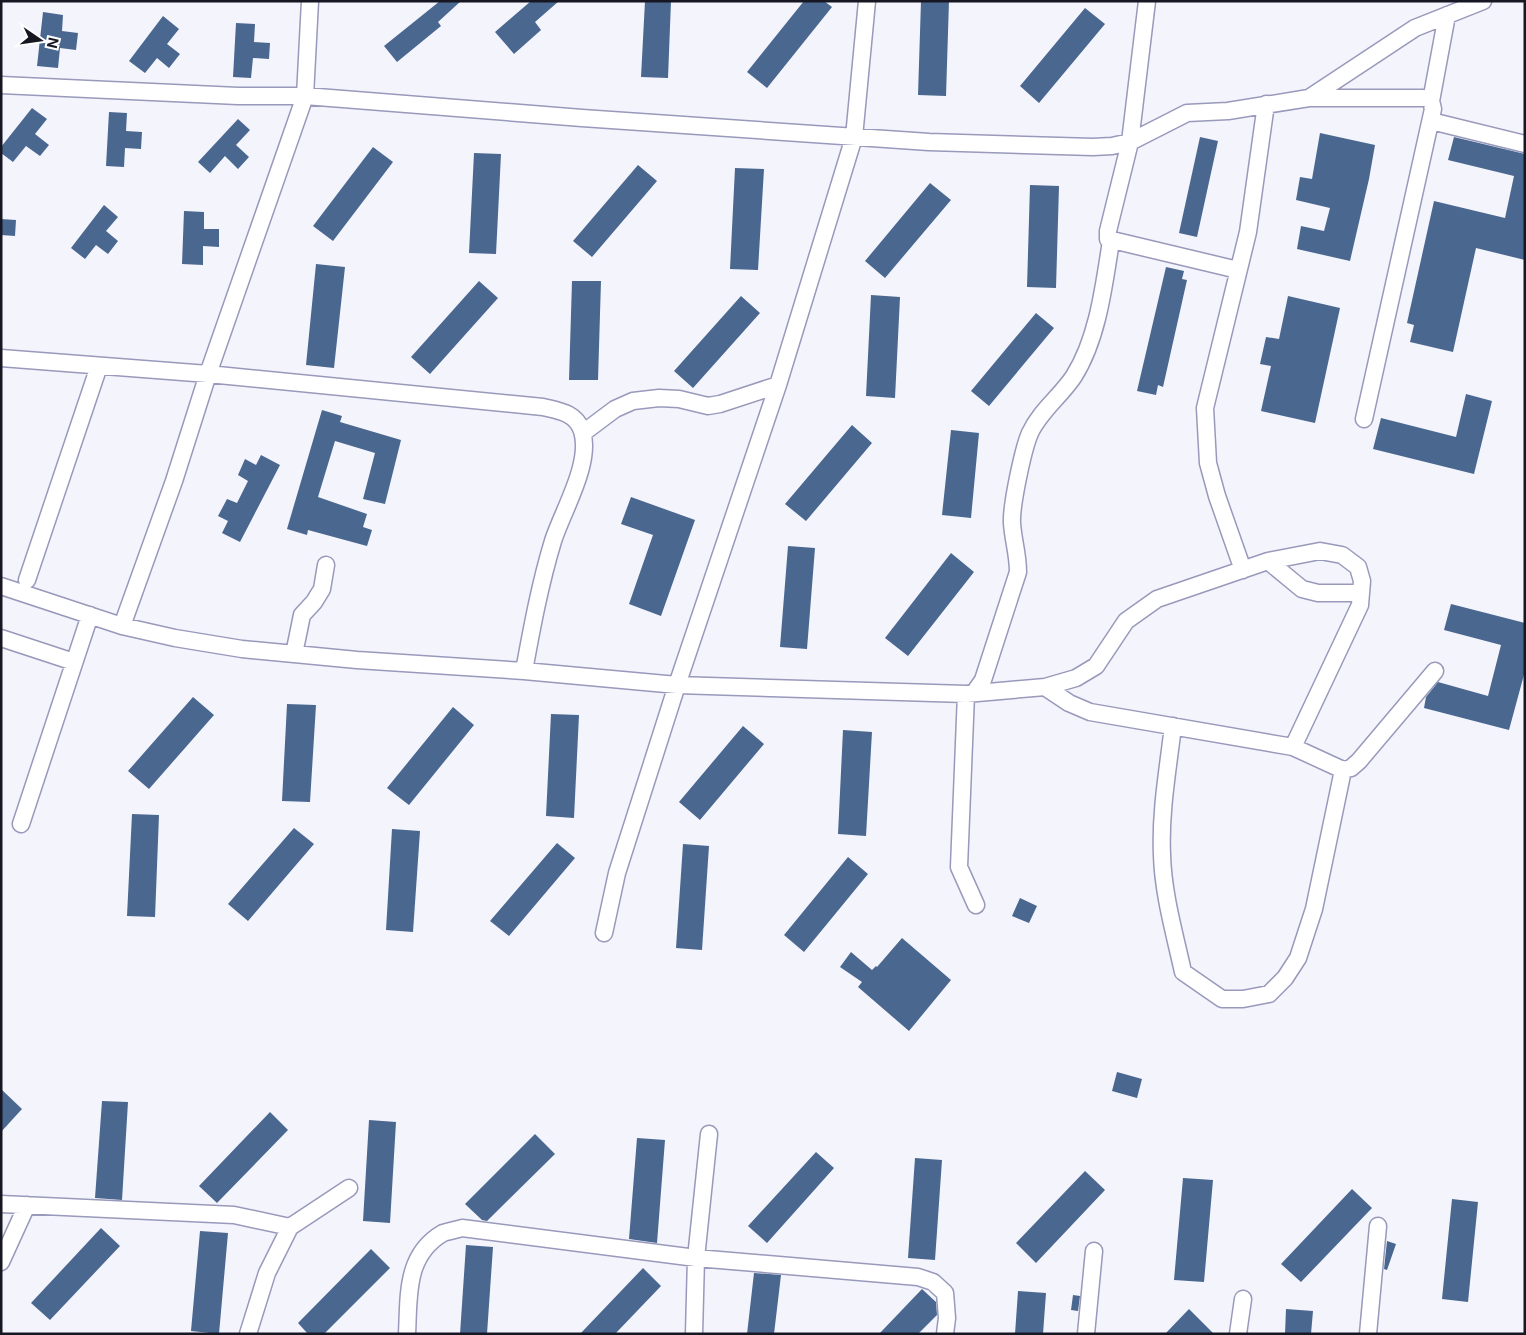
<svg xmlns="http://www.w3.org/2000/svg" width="1526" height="1335" font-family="Inter,sans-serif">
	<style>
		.building { fill: #4a6790 }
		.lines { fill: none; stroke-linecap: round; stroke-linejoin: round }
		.minor-casing { stroke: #9899bb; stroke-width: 19 }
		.minor { stroke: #fff; stroke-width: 16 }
	</style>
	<rect width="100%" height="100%" fill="#f4f4fc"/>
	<path class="building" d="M440,1H461L438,22L441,26L397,62L384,46Z
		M531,1H559L535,22L541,30L514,54L495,32Z
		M645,1H671L668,78L641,77Z
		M804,1H824L832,7L767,88L747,72Z
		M921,1H949L946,96L918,95Z
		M1085,8L1105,24L1039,103L1020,86Z
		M43,12L63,15L62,31L78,33L76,50L60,48L58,68L37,66Z
		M163,16L179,29L167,44L180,54L169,68L157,58L145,73L129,61Z
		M236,23L255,24L254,42L270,43L269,59L253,58L251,78L233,77Z
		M32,108L47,119L35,134L49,145L40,156L26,146L13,162L1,153V147Z
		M109,112L127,113L126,131L142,132L141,149L125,148L124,167L106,166Z
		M238,119L250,130L236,145L249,157L238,169L225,156L210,173L198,162Z
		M1320,133L1375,145L1369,179L1350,261L1297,249L1301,226L1324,231L1330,208L1296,200L1300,177L1312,179Z
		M1200,137L1218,141L1197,237L1179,233Z
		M1454,137L1525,154V260L1476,248L1453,352L1410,342L1414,325L1407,323L1434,201L1505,218L1514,176L1448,160Z
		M373,147L393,162L333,241L313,226Z
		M474,153L501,154L496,254L469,253Z
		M638,165L657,181L592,257L573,241Z
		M735,168L764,169L758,270L730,269Z
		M930,183L951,200L885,278L865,261Z
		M1030,185L1059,186L1056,288L1027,287Z
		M104,205L118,217L106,231L118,241L108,254L96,245L85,259L71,248Z
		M184,211L204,212V229H219V247L203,246V265L182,264Z
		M1,219L16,220L15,236L1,235Z
		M316,264L345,267L334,368L306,365Z
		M1166,267L1184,271L1182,279L1187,280L1163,387L1158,385L1156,395L1137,391Z
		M479,281L498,298L430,374L411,357Z
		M572,281H601L598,380H569Z
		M871,295L900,297L895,398L866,396Z
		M741,296L760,313L693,388L674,371Z
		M1288,296L1340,308L1315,423L1261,411L1271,366L1260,364L1266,337L1279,339Z
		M1036,313L1054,328L989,406L971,391Z
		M1466,394L1492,401L1474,474L1373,449L1381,418L1456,437Z
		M322,410L342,416L340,422L401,440L385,504L363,499L375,453L335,441L318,497L367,514L363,527L372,530L367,546L308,530L307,535L287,529Z
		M852,425L872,443L806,521L785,504Z
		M951,430L979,433L971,518L942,515Z
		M261,455L280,465L240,542L222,533L228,521L218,516L227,499L237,503L248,481L238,475L245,459L256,465Z
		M631,497L695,520L661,616L629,604L653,535L621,524Z
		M788,546L815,548L807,649L780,647Z
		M951,553L974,572L908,656L885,638Z
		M1451,604L1525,623V671L1509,730L1424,708L1426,697L1438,682L1488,696L1501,645L1444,630Z
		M193,697L214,715L149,789L128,771Z
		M287,704L316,705L310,802L282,801Z
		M453,707L474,725L409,805L387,788Z
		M551,714L579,715L574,818L546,816Z
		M743,726L764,744L700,820L679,802Z
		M843,730L872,732L866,836L838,834Z
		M132,814L159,815L155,917L127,916Z
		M294,828L314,844L248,921L228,904Z
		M392,829L420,831L413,932L386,930Z
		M557,843L575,858L509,936L490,921Z
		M683,844L709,846L702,950L676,948Z
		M848,857L868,874L804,952L784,935Z
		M1020,898L1037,906L1029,923L1012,916Z
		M902,938L951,980L909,1031L858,987L862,982L840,967L851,952L872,970L876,966L877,967Z
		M1117,1072L1142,1079L1137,1098L1112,1091Z
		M1,1089L22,1109L1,1132Z
		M102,1101L128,1102L122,1200L95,1198Z
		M270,1112L288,1130L217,1203L199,1186Z
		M369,1120L396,1122L390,1223L363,1221Z
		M535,1134L555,1154L487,1221L482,1220L465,1204Z
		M637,1138L665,1140L657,1243L629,1239Z
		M816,1152L834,1168L767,1243L748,1226Z
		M915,1158L942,1160L935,1260L908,1258Z
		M1085,1171L1105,1190L1036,1263L1016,1243Z
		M1183,1178L1213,1180L1204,1282L1174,1280Z
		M1352,1189L1372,1208L1301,1282L1281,1264Z
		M1452,1199L1478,1202L1468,1302L1442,1299Z
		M101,1228L120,1246L50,1320L31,1303Z
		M200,1231L228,1233L219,1334L191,1331Z
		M1387,1241L1396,1244L1387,1270L1384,1269Z
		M466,1245L493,1247L487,1334H460Z
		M371,1249L390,1268L324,1334H308L298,1323Z
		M643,1268L661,1286L615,1334H580Z
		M754,1273L781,1275L774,1334H747Z
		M922,1289L936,1302L937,1315L918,1334H879Z
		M1018,1291L1046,1293L1043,1334H1015Z
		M1073,1295L1080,1296L1078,1311L1071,1310Z
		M1189,1309L1214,1334H1165Z
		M1286,1309L1313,1311L1311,1334H1285Z"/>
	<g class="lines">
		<g class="minor-casing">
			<path id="minor" d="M1147,1L1130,142L1108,231V239L1238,270
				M1,85L238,96H305L582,118L929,142L1093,147L1112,146L1130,142L1187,113L1228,111L1309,98H1426L1431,101
				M1309,98L1415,28L1483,1
				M1431,121L1525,144
				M1,358L208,374L543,407C560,411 576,413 582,431C592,463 563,510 553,541C540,584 532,627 524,671
				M1364,419L1433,109L1431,101L1447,15
				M583,433L615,409L633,401L659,398L679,399L708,406L720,404L778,385
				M1268,561L1302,589L1318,593H1361
				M1243,570L1217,496L1208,463L1205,408L1248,232L1266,104
				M27,580L99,366
				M1,586L122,626L175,638L242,649L357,660L524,671L677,685L966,694L1045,687L1069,703L1090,712L1293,747L1343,770L1351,768L1359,761L1435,671
				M122,626L174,481L208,374L305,96L310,1
				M1,638L74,662
				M294,654L302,615L314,602L322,589L326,565
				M1045,687L1076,678L1096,666L1126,621L1157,599L1268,561L1320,551L1342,555L1358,567L1362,581L1360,605L1293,747
				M974,693L983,680L1018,572C1018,554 1013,540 1012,523C1011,506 1023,449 1030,433C1040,411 1061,396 1074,376C1098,338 1104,285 1111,241
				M966,694L959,867L976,905
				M1173,726C1168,769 1160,812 1162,855C1163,894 1175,935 1183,972L1222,999H1243L1269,994L1285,978L1298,958L1314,909L1343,770
				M21,824L90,615
				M604,933L617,873L677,685L778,385L854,137L867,1
				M1,1204L234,1215L290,1227
				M1,1262L27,1205
				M248,1334L267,1273L290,1227L349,1188
				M407,1334C409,1296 405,1255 443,1233C449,1231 456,1230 462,1228L696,1258L918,1277L933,1282L945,1293L947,1318L945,1334
				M694,1334L696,1258L709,1134
				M1086,1334L1094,1251
				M1238,1334L1243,1299
				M1368,1334L1378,1226"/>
		</g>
		<use href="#minor" class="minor"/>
	</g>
	<rect width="1526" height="1335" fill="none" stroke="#171724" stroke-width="5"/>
	<g transform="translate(40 40) rotate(103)" stroke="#ffffff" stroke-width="4" paint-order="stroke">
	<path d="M0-4L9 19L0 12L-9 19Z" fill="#171724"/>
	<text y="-8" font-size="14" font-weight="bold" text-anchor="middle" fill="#171724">N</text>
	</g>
</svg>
